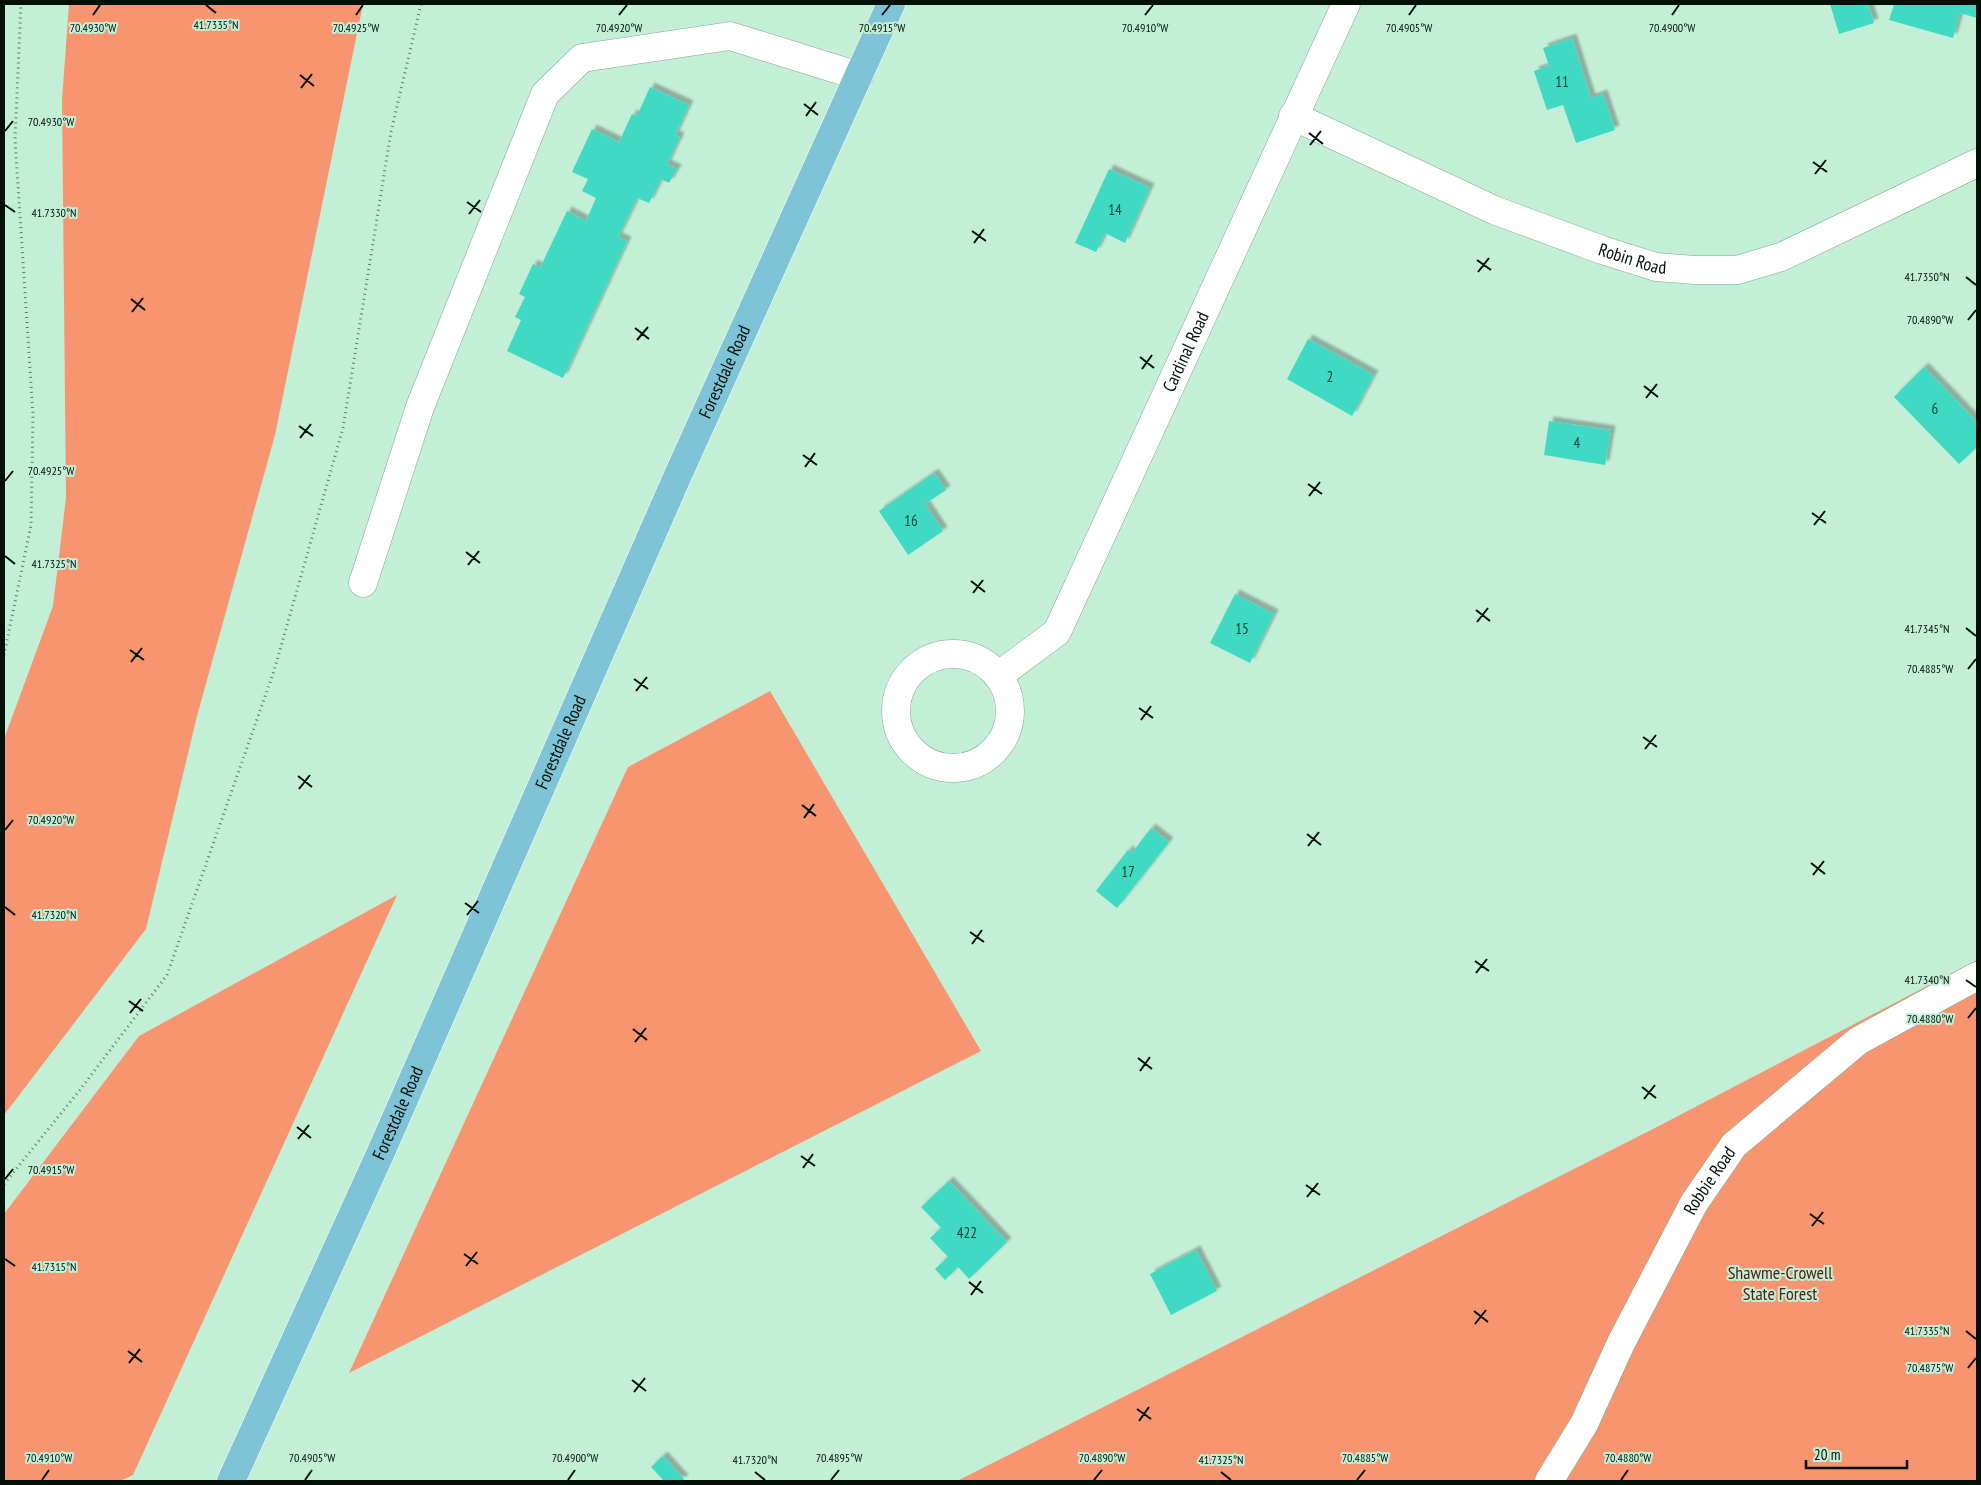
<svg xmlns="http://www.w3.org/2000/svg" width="1981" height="1485" font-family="'PT Sans Narrow',sans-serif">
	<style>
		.forest { fill: #f79570 }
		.building { fill: #41d9c3; filter: url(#shadow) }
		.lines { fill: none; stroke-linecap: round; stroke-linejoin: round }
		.minor-casing { stroke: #7fa892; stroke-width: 29 }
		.major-casing { stroke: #fff; stroke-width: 29 }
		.path { stroke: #5f7b6c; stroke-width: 3; stroke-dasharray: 1 4; stroke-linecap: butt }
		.minor { stroke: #fff; stroke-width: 28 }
		.major { stroke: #7ec3d6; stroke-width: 28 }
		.ticks { fill: none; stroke: #021008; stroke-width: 2 }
		.labels { text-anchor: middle; stroke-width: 4; stroke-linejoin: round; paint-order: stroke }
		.number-label { font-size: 15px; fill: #124237 }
		.street-label { font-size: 18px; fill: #021008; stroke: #c3efd7 }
		.park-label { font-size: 18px; fill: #4f200d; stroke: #c3efd7 }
		.ticks-label { font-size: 12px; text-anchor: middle; fill: #021008; stroke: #c3efd7; stroke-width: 4; stroke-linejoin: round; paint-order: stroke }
	</style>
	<defs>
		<filter id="shadow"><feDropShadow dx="4.5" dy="-4.5" stdDeviation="1" flood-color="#0004"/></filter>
	</defs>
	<rect width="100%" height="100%" fill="#c3efd7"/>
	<path class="forest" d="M69,4H363L275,435L197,716L146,929L4,1115V739L53,606L66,498L62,100Z
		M770,691L981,1051L349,1373L628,767Z
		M397,895L133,1475L120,1481H4V1214L139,1036Z
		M1977,960V1481H957L1655,1128Z"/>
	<path class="building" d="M1830,4H1868L1874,23L1839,34Z
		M1894,4H1977V18L1960,13L1953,38L1889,20Z
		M1572,38L1591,98L1603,94L1615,130L1576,143L1563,105L1547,110L1534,71L1549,66L1543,48Z
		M650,87L689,105L675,135L680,137L667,164L677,169L669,183L661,179L649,203L637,198L618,237L627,241L563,378L507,351L521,320L515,317L525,297L519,294L533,264L540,268L567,211L586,221L596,198L582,191L588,179L572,172L592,129L619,142L632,114L637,116Z
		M1109,169L1150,188L1125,243L1105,233L1096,252L1075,243Z
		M1308,339L1374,375L1352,416L1287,379Z
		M1924,367L1977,422V447L1959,464L1894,397Z
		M1549,421L1611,430L1605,465L1544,455Z
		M934,473L946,490L925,504L943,531L908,555L879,511Z
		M1235,594L1274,614L1250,663L1210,643Z
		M1151,828L1169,842L1117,908L1096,891L1128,850L1132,853Z
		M949,1181L1007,1242L969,1279L958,1267L945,1280L935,1269L948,1257L930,1238L941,1228L921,1207Z
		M1196,1250L1217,1291L1171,1315L1150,1274Z
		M663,1456L684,1479L682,1481H664L651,1467Z"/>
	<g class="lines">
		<g class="minor-casing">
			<g id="minor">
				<path id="s1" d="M1293,116L1494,210L1602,250L1656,267L1695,270H1737L1781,257L1977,163"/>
				<path d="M363,583L420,407L545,94L582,58L730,36L859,76"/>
				<circle cx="953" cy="711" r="57"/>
				<path id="s2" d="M998,676L1057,632L1346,4"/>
				<path id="s3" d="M1549,1481L1584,1424L1621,1343L1694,1203L1734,1145L1858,1041L1977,976"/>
			</g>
		</g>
		<g class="major-casing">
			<g id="major">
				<path id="s4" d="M231,1481L381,1152L678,475L891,4"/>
			</g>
		</g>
		<path class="path" d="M4,655L31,525L33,415L15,139L21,4
			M4,1184L79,1091L167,975L274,671L343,428L391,132L421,4"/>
		<use href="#minor" class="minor"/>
		<use href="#major" class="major"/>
	</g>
	<path class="ticks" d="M206,5L216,13M93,15L100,5M356,15L363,5M619,15L627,5M882,15L890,5M1145,15L1153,5M1409,15L1416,5M1672,15L1679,5M300,75L314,86M301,88L312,74M804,104L818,115M806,116L816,102M5,131L13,121M1309,133L1323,144M1310,145L1321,131M1813,162L1827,172M1815,174L1826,160M467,202L481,212M5,205L15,212M469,214L480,200M972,231L986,241M974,243L984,229M1477,260L1491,270M1478,272L1489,258M1966,277L1976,285M131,299L145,310M132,312L143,298M1968,320L1976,310M635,328L649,339M637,340L648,327M1140,357L1154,368M1142,369L1152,355M1644,386L1658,397M1646,398L1657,384M299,426L313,436M300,438L311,424M803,455L817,465M805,467L815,453M5,481L13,471M1308,484L1322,494M1309,496L1320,482M1812,513L1826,523M1814,525L1825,511M466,552L480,563M5,556L15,564M468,565L479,551M971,581L985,592M973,593L983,580M1476,610L1490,621M1477,622L1488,608M1966,628L1976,636M130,650L144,660M131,662L142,648M1968,669L1976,659M634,679L648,689M636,691L647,677M1139,708L1153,718M1141,720L1151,706M1643,737L1657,747M1645,749L1656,735M298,776L312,787M299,789L310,775M802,805L816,816M804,818L814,804M5,830L13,820M1307,834L1321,845M1308,846L1319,832M1811,863L1825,874M1813,875L1824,861M465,903L479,913M5,907L15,915M467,915L478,901M970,932L984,942M972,944L982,930M1475,961L1489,971M1476,973L1487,959M1966,980L1976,987M129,1001L143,1011M130,1013L141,999M1968,1018L1976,1008M633,1029L647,1040M635,1042L646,1028M1138,1058L1152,1069M1140,1071L1150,1057M1642,1087L1656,1098M1644,1099L1655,1085M297,1127L311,1138M298,1139L309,1125M801,1156L815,1166M803,1168L813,1154M5,1179L13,1169M1306,1185L1320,1195M1307,1197L1318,1183M1810,1214L1824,1224M1812,1226L1823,1212M464,1254L478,1264M5,1259L15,1266M466,1266L477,1252M969,1282L983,1293M971,1295L981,1281M1474,1311L1488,1322M1475,1324L1486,1310M1966,1331L1976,1339M128,1351L142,1362M129,1363L140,1349M1968,1368L1976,1358M632,1380L646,1391M634,1392L645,1378M1137,1409L1151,1419M1139,1421L1149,1407M755,1472L765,1480M1221,1472L1231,1480M42,1480L49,1470M305,1480L312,1470M568,1480L575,1470M831,1480L839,1470M1094,1480L1102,1470M1357,1480L1365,1470M1621,1480L1628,1470"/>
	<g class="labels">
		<g class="number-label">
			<text x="1562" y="87">11</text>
			<text x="1115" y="215">14</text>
			<text x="1330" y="382">2</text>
			<text x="1935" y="414">6</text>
			<text x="1577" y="448">4</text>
			<text x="911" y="526">16</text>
			<text x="1242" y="634">15</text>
			<text x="1128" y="877">17</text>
			<text x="967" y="1238">422</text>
		</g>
		<g class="street-label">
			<text dy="6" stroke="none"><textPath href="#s1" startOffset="369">Robin Road</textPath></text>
			<text dy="6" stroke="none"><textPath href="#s2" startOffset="382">Cardinal Road</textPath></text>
			<text dy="6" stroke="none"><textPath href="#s4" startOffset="1214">Forestdale Road</textPath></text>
			<text dy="6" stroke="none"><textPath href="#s4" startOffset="809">Forestdale Road</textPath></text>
			<text dy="6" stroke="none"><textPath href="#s4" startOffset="404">Forestdale Road</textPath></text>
			<text dy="6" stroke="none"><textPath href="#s3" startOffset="341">Robbie Road</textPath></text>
		</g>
		<g class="park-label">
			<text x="1780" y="1279">Shawme-Crowell<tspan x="1780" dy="21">State Forest</tspan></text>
		</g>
	</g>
	<g class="ticks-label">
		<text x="216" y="29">41.7335°N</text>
		<text x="93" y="32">70.4930°W</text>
		<text x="356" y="32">70.4925°W</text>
		<text x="619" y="32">70.4920°W</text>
		<text x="882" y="32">70.4915°W</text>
		<text x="1145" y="32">70.4910°W</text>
		<text x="1409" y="32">70.4905°W</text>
		<text x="1672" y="32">70.4900°W</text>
		<text x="51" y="126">70.4930°W</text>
		<text x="54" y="217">41.7330°N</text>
		<text x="1927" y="281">41.7350°N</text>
		<text x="1930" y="324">70.4890°W</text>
		<text x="51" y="475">70.4925°W</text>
		<text x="54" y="568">41.7325°N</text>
		<text x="1927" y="633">41.7345°N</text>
		<text x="1930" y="673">70.4885°W</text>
		<text x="51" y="824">70.4920°W</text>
		<text x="54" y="919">41.7320°N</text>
		<text x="1927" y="984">41.7340°N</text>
		<text x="1930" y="1023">70.4880°W</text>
		<text x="51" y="1174">70.4915°W</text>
		<text x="54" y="1271">41.7315°N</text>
		<text x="1927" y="1335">41.7335°N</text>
		<text x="1930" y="1372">70.4875°W</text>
		<text x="49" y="1462">70.4910°W</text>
		<text x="312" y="1462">70.4905°W</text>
		<text x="575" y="1462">70.4900°W</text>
		<text x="839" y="1462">70.4895°W</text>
		<text x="1102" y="1462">70.4890°W</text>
		<text x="1365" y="1462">70.4885°W</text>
		<text x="1628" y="1462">70.4880°W</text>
		<text x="755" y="1464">41.7320°N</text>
		<text x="1221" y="1464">41.7325°N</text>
	</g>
	<rect width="1981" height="1485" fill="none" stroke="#021008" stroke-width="10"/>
	<path d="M1806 1460v8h101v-8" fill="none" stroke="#021008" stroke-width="2.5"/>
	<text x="1814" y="1460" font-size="15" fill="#021008" stroke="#c3efd7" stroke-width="4" paint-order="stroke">20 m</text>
</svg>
